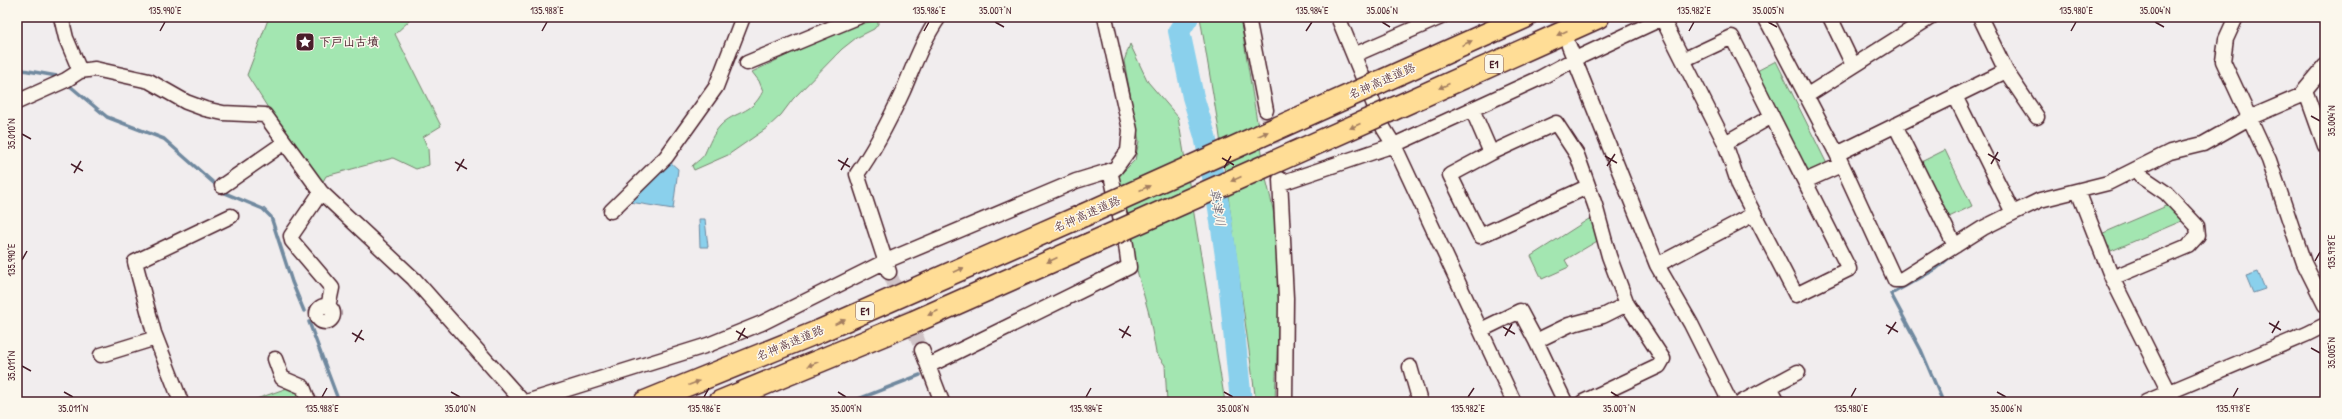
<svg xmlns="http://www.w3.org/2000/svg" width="2342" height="419" font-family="'Patrick Hand','Klee One',sans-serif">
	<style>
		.green { fill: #a3e6b1; stroke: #76826e }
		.water { fill: #8ad0ec; stroke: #70899f }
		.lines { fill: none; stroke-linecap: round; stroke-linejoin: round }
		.stream { stroke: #70899f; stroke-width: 3.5 }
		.river { stroke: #8ad0ec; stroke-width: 22 }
		.minor-tunnel { stroke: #d0c4c7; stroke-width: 14; stroke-dasharray: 14 7; stroke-linecap: butt }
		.minor-casing { stroke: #4a1f2b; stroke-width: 17 }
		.motorway-casing { stroke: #4a1f2b; stroke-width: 25 }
		.minor { stroke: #fbf7ec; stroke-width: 14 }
		.motorway { stroke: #ffdd96; stroke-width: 22 }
		.motorway-bridge-casing { stroke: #4a1f2b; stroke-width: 25; stroke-linecap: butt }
		.motorway-bridge { stroke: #ffdd96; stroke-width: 22 }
		.oneway { fill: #a47e60 }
		.ticks { fill: none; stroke: #4a1f2b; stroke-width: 1.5 }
		.labels { text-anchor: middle; stroke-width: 3; stroke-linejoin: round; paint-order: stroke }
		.shield { fill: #fbf7ec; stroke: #7f6065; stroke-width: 1 }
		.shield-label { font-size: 11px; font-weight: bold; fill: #4a1f2b }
		.poi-label { font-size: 12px; font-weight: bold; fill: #4a1f2b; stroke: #fbf7ec; text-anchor: start }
		.street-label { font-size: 12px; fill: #4a1f2b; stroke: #fbf7ec }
		.water-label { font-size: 13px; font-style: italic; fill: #5d5465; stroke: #fbf7ec }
		.neatline { fill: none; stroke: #4a1f2b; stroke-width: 1.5 }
		.ticks-label { font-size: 10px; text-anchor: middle; fill: #4a1f2b }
	</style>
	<rect width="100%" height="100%" fill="#f1edee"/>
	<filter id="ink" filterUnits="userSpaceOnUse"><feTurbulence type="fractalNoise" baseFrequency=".025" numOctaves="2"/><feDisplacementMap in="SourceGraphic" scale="8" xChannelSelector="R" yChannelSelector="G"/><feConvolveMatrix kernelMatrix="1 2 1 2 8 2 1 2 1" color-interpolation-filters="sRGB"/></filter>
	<g filter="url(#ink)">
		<path class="green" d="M269,17H409V21L395,34L441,126L423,137L428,149L429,165L416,169L393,158L326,176L322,183L312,177L247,75Z
			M1200,17H1240L1267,183C1286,251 1277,332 1275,402H1256L1219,130Z
			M878,20V24L874,29L856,38L842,49L793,99L781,115L767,128L728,155L694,170L692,166C696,162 703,158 705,153C709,144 713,134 720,126C735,110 751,116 763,91L759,81L752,72L825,37L848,27Z
			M1130,44L1148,82L1178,117L1225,402H1167L1165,365L1156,353L1149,314L1136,267L1119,176L1135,160L1139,141L1124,61Z
			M1776,61L1827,164L1813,171L1805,168L1755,72Z
			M1945,150L1972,206L1947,218L1919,163Z
			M2169,205L2184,220L2111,251L2109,246L2106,247L2101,234Z
			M1592,217L1599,240L1565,260L1569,267L1542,279L1531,256Z
			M290,387L300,392L303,402H248Z"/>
		<path class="water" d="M670,162L678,169L673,209L630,202Z
			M699,219H705L708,247H700Z
			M2258,272L2265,289L2253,293L2246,276Z"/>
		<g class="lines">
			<path class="stream" d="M17,69L57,76
				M70,86L107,117L164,139L225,193L263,209L271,217L292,282L304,311
				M309,322L339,402
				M851,402L920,375
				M1943,402L1921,350L1891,294L1936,269L1951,256"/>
			<path class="river" d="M1188,17L1179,31L1193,97L1205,136L1219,208L1228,270L1241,402"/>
			<path class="minor-tunnel" d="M1555,17L1566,40
				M1266,110L1278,169
				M889,272L922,350"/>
			<g class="minor-casing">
				<path id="minor" d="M61,17L66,38L80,71
					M1248,17L1266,110
					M1338,17L1384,129L1394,145L1514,402
					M1765,17L1837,154L1895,280H1901L1983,228L2013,213L2040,200L2108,183L2170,152L2203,144L2249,118L2300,96L2325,66
					M1830,17L1853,65
					M1980,17L2006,71L2037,117
					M2236,17L2226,39L2223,61L2269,160L2304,263L2325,305
					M1662,18L1725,143L1739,185L1796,295L1849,269L1732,37L1683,60
					M1569,46L1657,265L1691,324L1730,402
					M1354,55L1441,17
					M747,63L858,17
					M2305,90L2325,146
					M1806,96L1931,17
					M1955,96L2013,213
					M17,102L66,80L80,71L95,69L149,81L186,102L205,109L223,113L265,115L321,192L414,279L523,402
					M1472,109L1491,153
					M1895,125L1955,246
					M1725,143L1772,116
					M1837,154L2006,71
					M1280,179L1286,298L1285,402
					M1805,181L1841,165
					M1281,183L1394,145L1540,78L1575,59L1665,17
					M222,186L284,143
					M2078,191L2112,278L2174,402
					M321,192L291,236L292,241L332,288L328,307
					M611,211L666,157L716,87L743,17
					M1657,265L1754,214
					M889,272L857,174C875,149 890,119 903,91C914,65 923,40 939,17
					M2112,278L2188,246L2198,235L2197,226L2166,193L2141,176L2137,170
					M317 314a8 8 0 1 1 16 0a8 8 0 1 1-16 0Z
					M1481,330L1520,311L1536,341L1565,402
					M1536,341L1569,325L1603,316L1627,304
					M922,350L942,402
					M101,355L156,338
					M275,359L282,378L303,387L309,402
					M928,366L1129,267L1126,245L1110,170
					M1410,367L1420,402
					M1770,387L1778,402
					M181,402L154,333L135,262L231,216
					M526,402L708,345L762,323L886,261L1076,181L1115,169L1128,151L1130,130L1105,17
					M1583,402L1659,366L1663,359L1627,304L1609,256L1595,205L1577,155L1556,123L1491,153L1450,175L1480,236L1587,187
					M1742,402L1798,372
					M2146,402L2307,334L2325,325"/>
			</g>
			<g class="motorway-casing">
				<path id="motorway" d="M1380,82L1525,17
					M1391,110L1598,17
					M645,402L820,331L1084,215
					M720,402L914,322L1088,245"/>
			</g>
			<use href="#minor" class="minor"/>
			<use href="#motorway" class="motorway"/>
			<g class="motorway-bridge-casing">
				<path id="motorway-bridge" d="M1084,215L1380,82
					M1088,245L1391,110"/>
			</g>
			<use href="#motorway-bridge" class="motorway-bridge"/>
		</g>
		<defs><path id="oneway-solid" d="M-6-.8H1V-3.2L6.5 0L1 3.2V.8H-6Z"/></defs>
		<g class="oneway">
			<use href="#oneway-solid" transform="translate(1562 33) rotate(156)"/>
			<use href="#oneway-solid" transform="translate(1467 43) rotate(-24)"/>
			<use href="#oneway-solid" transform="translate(1444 86) rotate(156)"/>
			<use href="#oneway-solid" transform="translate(1355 126) rotate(156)"/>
			<use href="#oneway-solid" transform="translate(1263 134) rotate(-24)"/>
			<use href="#oneway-solid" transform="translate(1236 179) rotate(156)"/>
			<use href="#oneway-solid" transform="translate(1145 188) rotate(-24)"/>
			<use href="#oneway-solid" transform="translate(1052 260) rotate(156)"/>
			<use href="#oneway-solid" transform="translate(959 270) rotate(-24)"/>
			<use href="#oneway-solid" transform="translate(933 313) rotate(156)"/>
			<use href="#oneway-solid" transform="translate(840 322) rotate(-24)"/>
			<use href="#oneway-solid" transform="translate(813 364) rotate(157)"/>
			<use href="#oneway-solid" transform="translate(694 383) rotate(-21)"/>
		</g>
	</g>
	<path class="ticks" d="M995,22L1004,27M1382,22L1390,27M1768,22L1777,27M2155,22L2164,27M160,31L165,22M542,31L547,22M924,31L929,22M1306,31L1312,22M1689,31L1694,22M2071,31L2076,22M2311,116L2320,121M22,134L31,139M1988,154L2000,161M1605,156L1617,163M1222,158L1234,165M838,160L850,167M455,162L467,169M71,164L83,171M1991,164L1998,152M1607,166L1615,154M1224,168L1231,156M841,170L848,158M457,171L464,159M74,173L81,161M22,260L27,251M2315,261L2320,252M2269,323L2281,330M1886,325L1898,332M1503,327L1515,334M1119,329L1131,336M736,331L748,338M352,333L364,340M2272,333L2279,321M1888,334L1896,322M1505,336L1512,324M1122,338L1129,326M738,340L745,328M355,342L362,330M2311,348L2320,353M22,366L31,371M64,392L73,397M451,392L460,397M838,392L846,397M1224,392L1233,397M1611,392L1619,397M1997,392L2006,397M322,397L327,388M704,397L709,388M1086,397L1091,388M1468,397L1474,388M1851,397L1856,388M2233,397L2238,388"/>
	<defs>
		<g id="sight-square" transform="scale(1)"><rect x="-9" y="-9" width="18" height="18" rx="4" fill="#4a1f2b" stroke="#fbf7ec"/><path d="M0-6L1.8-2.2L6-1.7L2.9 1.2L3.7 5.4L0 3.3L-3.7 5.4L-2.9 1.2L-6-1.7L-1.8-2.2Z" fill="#fff"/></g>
	</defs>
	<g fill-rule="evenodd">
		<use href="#sight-square" x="305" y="42"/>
	</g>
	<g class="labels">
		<g class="shield">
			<rect x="1485" y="55" width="18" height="18" rx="3"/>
			<rect x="856" y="302" width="18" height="18" rx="3"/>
		</g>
		<g class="shield-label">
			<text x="1494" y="68">E1</text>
			<text x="865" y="315">E1</text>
		</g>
		<g class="poi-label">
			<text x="319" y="46">下戸山古墳</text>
		</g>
		<g class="street-label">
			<text transform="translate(1382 81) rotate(-24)" y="4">名神高速道路</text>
			<text transform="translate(1087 214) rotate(-24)" y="4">名神高速道路</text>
			<text transform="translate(790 343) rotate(-23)" y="4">名神高速道路</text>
		</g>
		<g class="water-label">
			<text transform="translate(1218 207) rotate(80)" y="5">草津川</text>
		</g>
	</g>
	<rect width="2342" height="419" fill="none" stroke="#fbf7ec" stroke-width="44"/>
	<rect x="22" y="22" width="2298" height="375" class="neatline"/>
	<g class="ticks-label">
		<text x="165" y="14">135.990°E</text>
		<text x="547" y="14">135.988°E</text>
		<text x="929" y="14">135.986°E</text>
		<text x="995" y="14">35.007°N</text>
		<text x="1312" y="14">135.984°E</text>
		<text x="1382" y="14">35.006°N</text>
		<text x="1694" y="14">135.982°E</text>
		<text x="1768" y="14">35.005°N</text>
		<text x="2076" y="14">135.980°E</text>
		<text x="2155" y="14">35.004°N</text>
		<text transform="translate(2331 121) rotate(-90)" y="4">35.004°N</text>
		<text transform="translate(11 134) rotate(-90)" y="4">35.010°N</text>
		<text transform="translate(2331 252) rotate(-90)" y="4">135.978°E</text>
		<text transform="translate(11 260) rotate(-90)" y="4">135.990°E</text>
		<text transform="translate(2331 353) rotate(-90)" y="4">35.005°N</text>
		<text transform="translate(11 366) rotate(-90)" y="4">35.011°N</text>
		<text x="73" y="412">35.011°N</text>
		<text x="322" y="412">135.988°E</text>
		<text x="460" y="412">35.010°N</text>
		<text x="704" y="412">135.986°E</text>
		<text x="846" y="412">35.009°N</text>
		<text x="1086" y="412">135.984°E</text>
		<text x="1233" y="412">35.008°N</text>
		<text x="1468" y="412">135.982°E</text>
		<text x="1619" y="412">35.007°N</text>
		<text x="1851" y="412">135.980°E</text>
		<text x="2006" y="412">35.006°N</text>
		<text x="2233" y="412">135.978°E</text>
	</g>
</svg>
